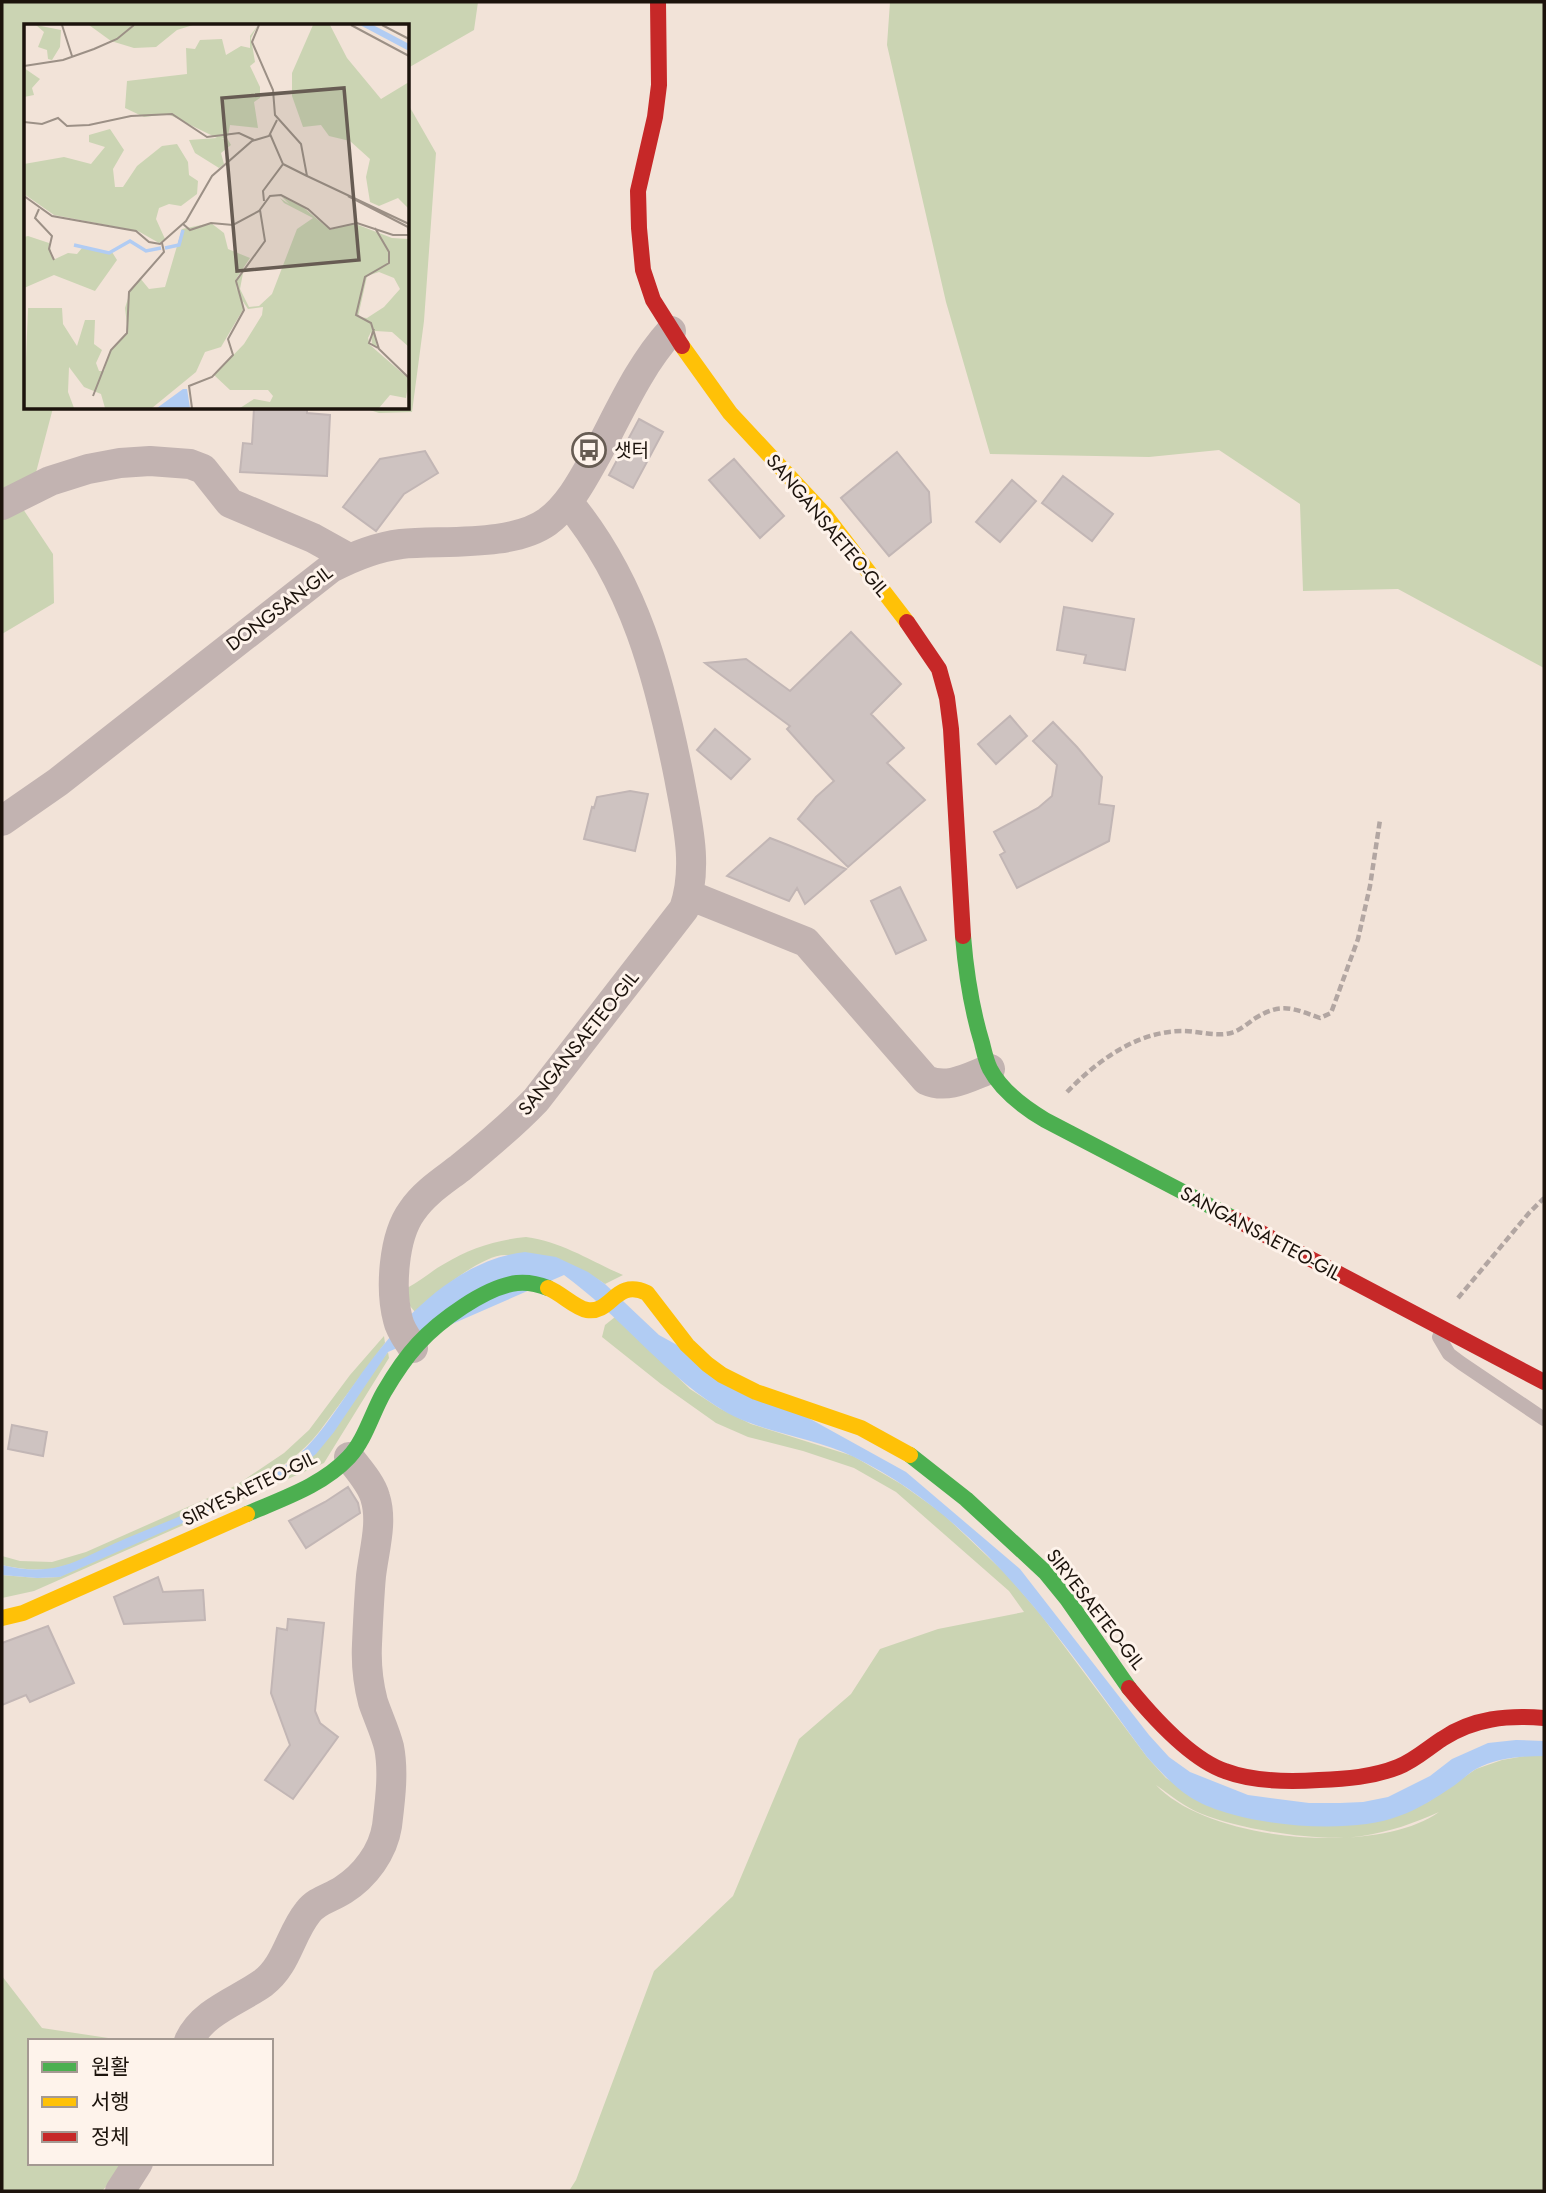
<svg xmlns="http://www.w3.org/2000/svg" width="1546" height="2193" font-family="Jost,'Noto Sans KR',sans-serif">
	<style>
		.green { fill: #cbd4b3; fill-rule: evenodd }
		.water { fill: #b1ccf3 }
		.building { fill: #cec3c1; stroke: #c2b6b5; stroke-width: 2 }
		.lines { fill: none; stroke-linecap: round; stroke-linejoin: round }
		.path { stroke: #b2a6a2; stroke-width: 4.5; stroke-dasharray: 7 3.5; stroke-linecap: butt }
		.lane { stroke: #c2b3b1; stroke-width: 14 }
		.street { stroke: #c2b3b1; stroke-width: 30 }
		.fast { stroke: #4caf50; stroke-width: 16 }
		.slow { stroke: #ffc107; stroke-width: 16 }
		.jam { stroke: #c62828; stroke-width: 16 }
		.labels { text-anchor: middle; stroke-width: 6; stroke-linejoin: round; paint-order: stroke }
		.poi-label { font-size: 19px; fill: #1c130c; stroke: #fef3eb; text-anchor: start }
		.street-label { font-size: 19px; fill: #1c130c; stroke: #fef3eb }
		.inset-river { fill: none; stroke: #b1ccf3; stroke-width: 3.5 }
		.inset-road { fill: none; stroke: #9c9086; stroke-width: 2 }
		.view { fill: #675c53; fill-opacity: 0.15; stroke: #675c53; stroke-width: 3.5 }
		.inset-edge { fill: none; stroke: #1c130c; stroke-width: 3.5 }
	</style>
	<rect width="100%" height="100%" fill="#f2e3d8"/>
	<path class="green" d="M2,2H478L474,30L408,68V26H26V408H53L34,480L2,499Z
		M890,2H1544V668L1398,589L1303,591L1300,504L1219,450L1149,457L990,454L946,302L887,45Z
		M408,104L436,153L424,321L412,412L379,413L364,408H408Z
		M21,506L53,554L54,603L2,634V515Z
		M526,1237C563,1242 590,1261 623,1275L605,1284C585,1270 572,1269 549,1264C536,1261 520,1255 506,1255C481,1254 433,1296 415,1312L410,1306L407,1288C421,1281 431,1271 444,1264C470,1248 496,1240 526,1237Z
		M615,1317L690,1389L719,1408L751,1424L853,1456L901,1484L942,1513L1007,1575L1041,1615L1147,1757L1166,1778L1217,1809L1428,1802L1476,1769L1502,1760L1525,1756H1544V2191H569L576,2180L654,1971L733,1896L799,1739L851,1694L880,1649L938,1629L1024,1612L1009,1591L896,1492L854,1468L803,1451L748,1437L716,1423L661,1384L602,1337L605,1325ZM1156,1785C1170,1795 1185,1807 1202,1814C1239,1829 1321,1843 1362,1836C1389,1832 1415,1823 1439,1812C1376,1857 1208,1841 1156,1785Z
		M384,1336L385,1343L319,1432C275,1487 188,1513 124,1540C103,1549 83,1562 60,1567C43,1572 19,1569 2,1565V1556L20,1561L52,1562L86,1552L235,1486L284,1453L309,1430L350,1375Z
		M388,1352L389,1358L324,1463L34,1591L2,1598V1575L37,1578L59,1577L291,1473Z
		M2,1976L42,2028L128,2041H30V2163H122L114,2178L102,2191H2Z"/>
	<path class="water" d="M525,1252L556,1257L588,1272L605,1284L659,1335L906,1472L1020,1569L1149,1735L1169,1757L1190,1772L1248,1795L1309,1803H1340L1363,1802L1388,1797L1430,1776L1452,1759L1488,1743L1516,1740L1544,1741V1756C1522,1756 1496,1758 1476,1769C1469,1773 1462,1780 1455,1785C1437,1797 1419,1809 1399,1816C1348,1836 1235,1826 1190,1797C1173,1786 1160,1771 1147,1757C1064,1644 983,1520 854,1457C810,1435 758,1434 716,1406C660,1370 619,1315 564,1275L388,1352L334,1432L316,1454L291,1473L206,1513L60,1577L37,1578L2,1575V1565C59,1579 79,1558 127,1538C163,1523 199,1509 235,1492C252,1484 271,1476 286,1465C316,1444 336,1409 357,1380C396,1324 454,1260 525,1252Z"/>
	<path class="building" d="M254,408H307V413L330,415L327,476L240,472L243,443L252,444Z
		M639,419L663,432L633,488L609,475Z
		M425,451L438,473L404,494L376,531L343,507L380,459Z
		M897,452L929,492L931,522L889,556L841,498Z
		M734,459L784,516L760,538L709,480Z
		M1063,476L1113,514L1092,541L1042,503Z
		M1012,480L1036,501L1000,542L976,522Z
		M1064,607L1134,619L1125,670L1084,663L1086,655L1057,650Z
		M851,632L901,684L871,714L904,748L887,763L925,800L848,867L798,819L816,797L834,781L787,729L790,726L705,663L746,659L790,691Z
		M1010,716L1027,736L996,764L978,744Z
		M1053,722L1077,747L1102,777L1099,804L1114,806L1109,841L1017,888L1000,855L1005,852L994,832L1038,808L1052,796L1057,765L1033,741Z
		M715,729L750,759L731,779L697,750Z
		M630,791L648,794L635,851L584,839L592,807L594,808L597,797Z
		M770,838L788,845L846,869L805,904L797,888L789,901L727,876Z
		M900,887L926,940L896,954L871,901Z
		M12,1425L47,1432L43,1456L8,1449Z
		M348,1487L358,1503L360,1513L306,1548L289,1521L325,1502Z
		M158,1577L163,1592L203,1590L205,1620L124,1624L114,1597Z
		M288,1619L324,1623L315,1711L320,1723L338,1737L293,1799L265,1780L290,1745L271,1693L277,1628L287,1630Z
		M48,1626L74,1683L30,1702L26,1695L2,1705V1643Z"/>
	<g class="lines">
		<path class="path" d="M1067,1092C1097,1061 1137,1031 1183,1031C1199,1031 1215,1037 1231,1033C1239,1031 1247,1024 1254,1019C1281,1002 1292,1008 1320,1018L1331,1013L1358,939L1370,886L1380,820
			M1458,1298L1529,1213L1544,1198"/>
		<path class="lane" d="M1439,1337L1449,1354L1461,1363L1544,1419"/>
		<path class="street" d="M2,505L50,481L88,469L120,463L150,461L190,464L203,469L230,503L313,538L349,558
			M2,821L58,782L331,568C352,557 377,547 401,544C443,540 512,547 547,522C570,505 583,479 597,454C619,413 639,366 671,331
			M689,895L806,942L926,1080C948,1090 969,1077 990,1069
			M413,1348C408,1340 400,1330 398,1320C390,1290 393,1237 412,1211C424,1193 443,1181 460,1168C487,1146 512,1125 536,1100L684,909C699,866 687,821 679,777C659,677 635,583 568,502
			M189,2041C203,2011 238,2001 263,1983C287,1965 290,1934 308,1912C317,1900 331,1898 343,1890C365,1876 383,1852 387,1826C390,1801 394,1772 389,1747C385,1731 378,1717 373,1702C368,1683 366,1664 367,1644C368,1622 369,1598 371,1576C374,1550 383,1522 375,1497C371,1483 358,1469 349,1457
			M120,2191L138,2163"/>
		<path class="fast" d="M963,936C966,973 971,1007 982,1043C984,1051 986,1061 990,1069C1001,1090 1025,1108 1045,1120L1233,1218
			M910,1455L966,1499L1045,1572L1067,1599L1129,1688
			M247,1514C281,1499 322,1486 349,1457C365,1440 372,1413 384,1392C394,1375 405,1358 418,1344C439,1321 485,1287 517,1283C528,1282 538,1284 548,1288"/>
		<path class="slow" d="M682,346L730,413L825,515L907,622
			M548,1288C561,1293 575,1308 587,1310C612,1314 615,1278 647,1293L687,1345L707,1364L722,1375L756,1392L861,1428L910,1455
			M2,1618L23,1613L247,1514"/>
		<path class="jam" d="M658,2L659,85L655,117L638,191L639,228L643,270L653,300L682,346
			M907,622L939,669L947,698L951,729L963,936
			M1233,1218L1544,1382
			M1129,1688C1152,1716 1190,1759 1225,1771C1254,1782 1289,1782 1319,1780C1346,1779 1373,1777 1398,1767C1414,1761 1428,1748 1442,1739C1473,1718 1508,1715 1544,1718"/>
	</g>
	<defs>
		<g id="bus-ring" transform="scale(1.75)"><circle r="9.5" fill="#fef3eb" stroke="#675c53" stroke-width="1.5"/><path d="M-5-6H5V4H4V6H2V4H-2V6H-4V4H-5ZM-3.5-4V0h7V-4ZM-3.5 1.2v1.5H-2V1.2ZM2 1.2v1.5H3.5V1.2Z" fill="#675c53"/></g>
	</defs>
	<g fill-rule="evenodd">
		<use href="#bus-ring" x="589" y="450"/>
	</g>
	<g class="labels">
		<g class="poi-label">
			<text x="614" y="457">샛터</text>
		</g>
		<g class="street-label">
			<text transform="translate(828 525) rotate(50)" y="7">SANGANSAETEO-GIL</text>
			<text transform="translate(279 608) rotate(-37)" y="7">DONGSAN-GIL</text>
			<text transform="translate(578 1043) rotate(-51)" y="7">SANGANSAETEO-GIL</text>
			<text transform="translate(1261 1233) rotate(28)" y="7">SANGANSAETEO-GIL</text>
			<text transform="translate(249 1488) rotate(-26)" y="7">SIRYESAETEO-GIL</text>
			<text transform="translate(1096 1609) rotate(52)" y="7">SIRYESAETEO-GIL</text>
		</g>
	</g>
	<g transform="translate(24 24)">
		<rect width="385" height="385" fill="#f2e3d8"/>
		<path d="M12,1L37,6L36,23L28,36L24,35L23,26L14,23L20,8ZM65,1H169L153,6L132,23L110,24L87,17ZM234,1L227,14L231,38L226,42L236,63V74L230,78L234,104L206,101L204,112L197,115L203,114L207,121L197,129L200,140L195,144L171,129L165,116L193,114L144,90L120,93L101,84L103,57L163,50L162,24L171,25L176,16L198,15L202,31L217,22L226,24V12ZM289,1H306L323,34L357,75L385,58V185L374,174L355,182L346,178L342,153L346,135L326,117L305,112L297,101L279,103L268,72V49ZM0,44L16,55L8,64L10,71L0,73ZM86,105L100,126L89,145L91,163H99L113,142L138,122L153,120L164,138L165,151L174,157L173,170L157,182L145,180L135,184L132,195L141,215L135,219L114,207L30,191L0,170V140L40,133L67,140L81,123L65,118V111ZM257,172L280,184L306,206L329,199L368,214L385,215V323L368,308L351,307L353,323L348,321L347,308L344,314L346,321L385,355L382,374L366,371L355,384H216L230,375L246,378L249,372L244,366H206L190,351L220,320L238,291L239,283L224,285L218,276L220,284L197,323L181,328L172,348L128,384H81L77,370L60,363L45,343L44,368L50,384H0L4,284H38L39,300L53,322L61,296H71L70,320L78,326L72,339L75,347H80L86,327L104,309L101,284L106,268L116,254L125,265L141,263L158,205L187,199L200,209L204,225L226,234L212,255V268L213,255L219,249L216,265L225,283L235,282L248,270L273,205L289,194L260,179L256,174L265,180ZM355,248L370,254L376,265L360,283L343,294L334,293L343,252ZM4,212L25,219L29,236L44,229L53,230L58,224L88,228L93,236L71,267L30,251L0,264V213Z" fill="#cbd4b3" fill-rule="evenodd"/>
		<path d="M336,1H349L370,12L385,20V27ZM159,365H163L166,384H133Z" fill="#b1ccf3"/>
		<path class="inset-river" d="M50,221L85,229L106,217L122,227L137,224M141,224L155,221L159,206"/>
		<path class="inset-road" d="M38,1L48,32M235,1L228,18L249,66L251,91L277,120L283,152L385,200M327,1L385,32M358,1L385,15M0,42L39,36L70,25L93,15L110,1M0,98L18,100L34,94L43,102L65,101L107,92L148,90L183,113L215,109L230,116M259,140L283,152M0,172L28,192L112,207L125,218L136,220L162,197L188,152L228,117L245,112L253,96M324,172L384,203L385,211M240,177L239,167L259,140L246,110M15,185L11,194L28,212L25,225L30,236M159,200L166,206L187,199L209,201L235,187L246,172L257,171L284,185L306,205L333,199L369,211H385M351,204L365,228V239L341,253L332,291L347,299L355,325L385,354M350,305L345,319L354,324M69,372L87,326L103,309L105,268L140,228L138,219M168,384L165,362L188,353L209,331L204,315L220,286L212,257L241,217L236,186"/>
		<path class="view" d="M320,64L335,236L213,247L198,74Z"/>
		<rect width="385" height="385" class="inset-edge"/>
	</g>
	<rect width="1546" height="2193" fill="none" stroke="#1c130c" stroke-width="7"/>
	<rect x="28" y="2039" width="245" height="126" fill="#fef3eb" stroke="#a49992" stroke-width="2"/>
	<rect x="42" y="2062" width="35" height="10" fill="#4caf50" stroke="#a49992" stroke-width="2"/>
	<text x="91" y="2074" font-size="21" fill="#1c130c">원활</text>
	<rect x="42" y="2097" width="35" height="10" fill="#ffc107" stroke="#a49992" stroke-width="2"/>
	<text x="91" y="2109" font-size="21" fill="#1c130c">서행</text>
	<rect x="42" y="2132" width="35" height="10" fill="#c62828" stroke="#a49992" stroke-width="2"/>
	<text x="91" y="2144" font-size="21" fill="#1c130c">정체</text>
</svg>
